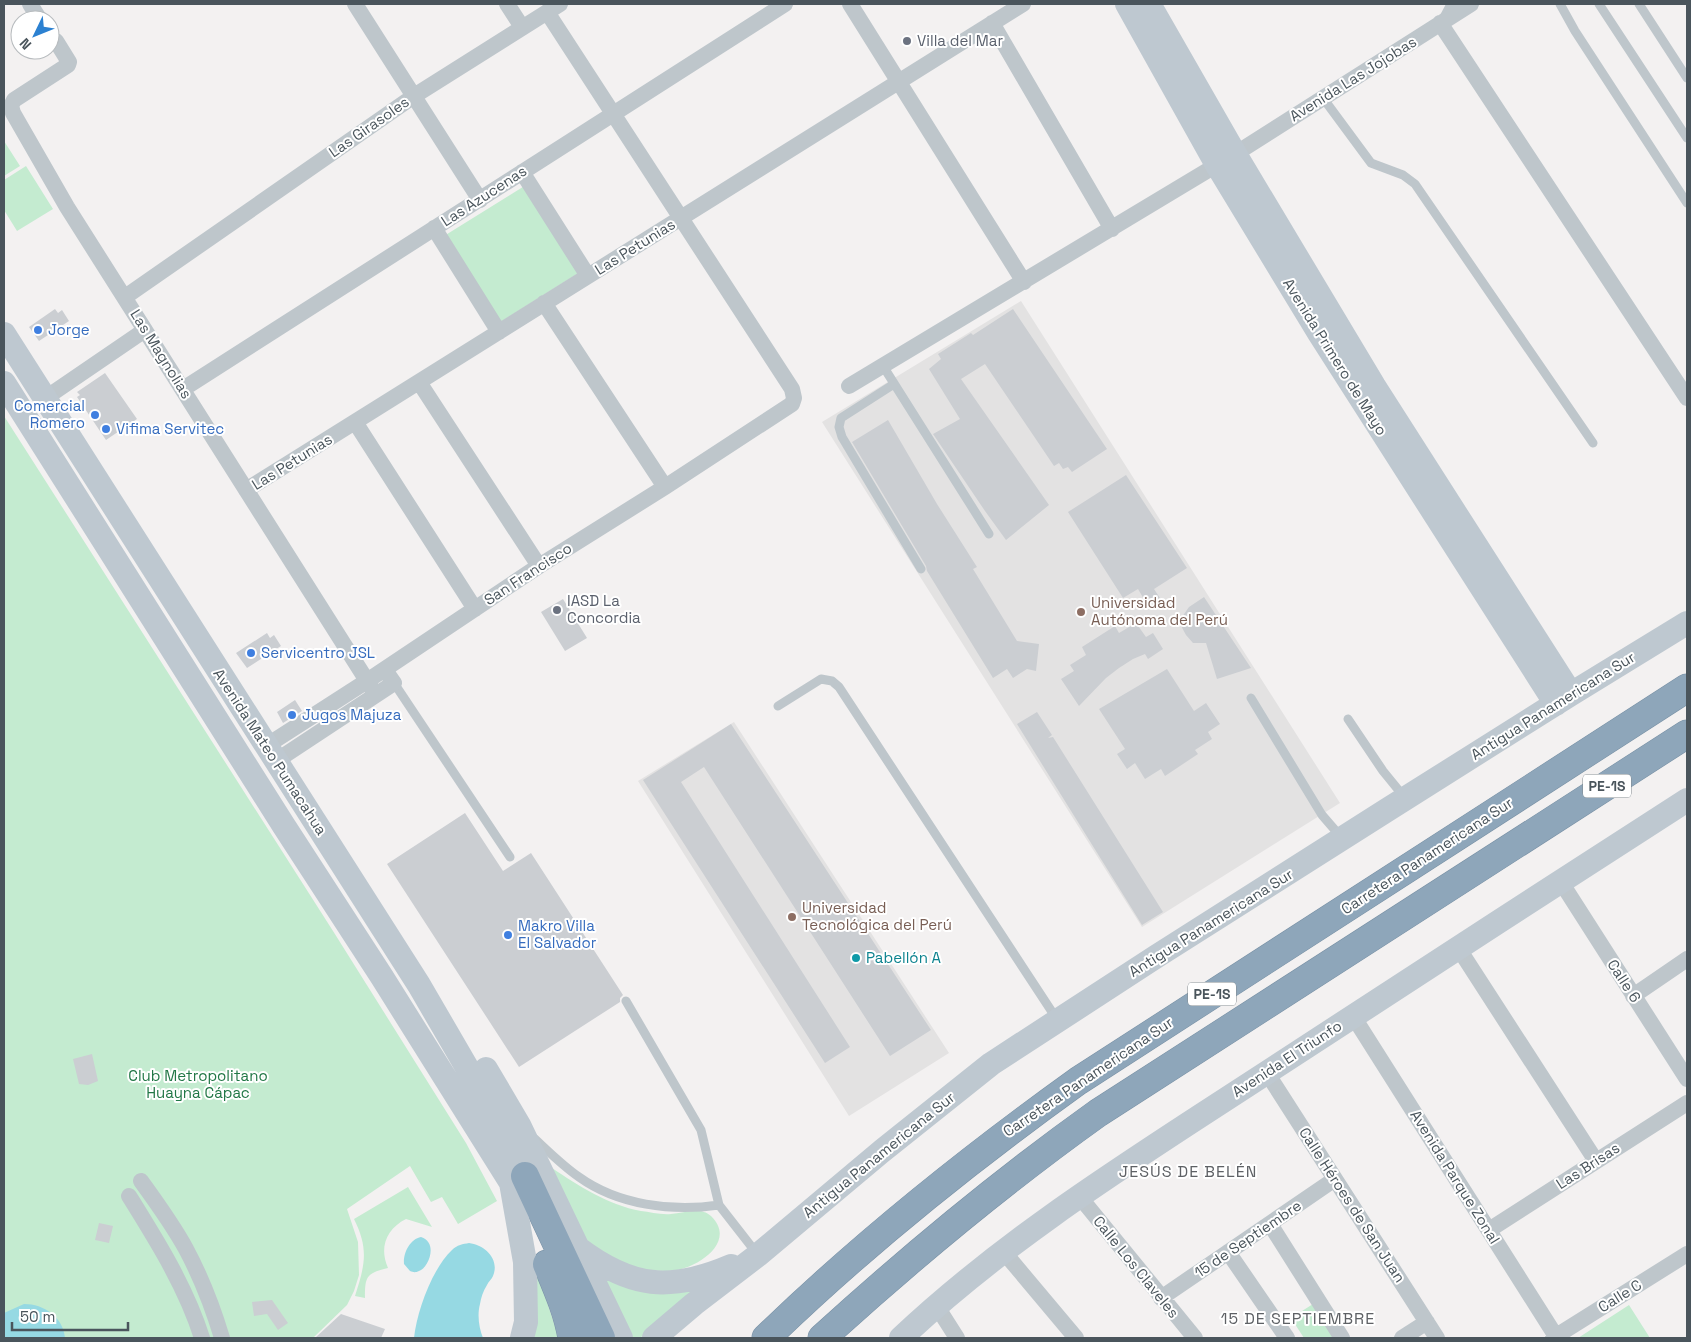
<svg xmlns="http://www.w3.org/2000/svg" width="1691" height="1342" font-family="'Space Grotesk',sans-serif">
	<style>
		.education { fill: #e3e2e2 }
		.green { fill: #c4ebd0 }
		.water { fill: #96d9e3 }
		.building { fill: #cbced2 }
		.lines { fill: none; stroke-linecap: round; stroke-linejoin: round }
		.highway-casing { stroke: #7991a5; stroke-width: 29 }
		.lane { stroke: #bec6cb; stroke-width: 9 }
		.street { stroke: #bec6cb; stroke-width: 16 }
		.secondary { stroke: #bec8d0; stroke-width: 24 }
		.highway { stroke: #8ea6ba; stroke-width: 28 }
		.worship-dot { fill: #6b7280; stroke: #fff; stroke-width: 2 }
		.shop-dot { fill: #3f7fe0; stroke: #fff; stroke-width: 2 }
		.education-dot { fill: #8d6e63; stroke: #fff; stroke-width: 2 }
		.culture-dot { fill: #0f9aa8; stroke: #fff; stroke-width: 2 }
		.labels { text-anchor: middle; stroke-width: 4; stroke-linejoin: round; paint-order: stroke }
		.shield { fill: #fff; stroke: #80888d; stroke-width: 1 }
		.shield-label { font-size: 14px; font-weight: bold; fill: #4a555c }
		.worship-label { font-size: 15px; fill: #5b616d; stroke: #fff; text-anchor: start }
		.street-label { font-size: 15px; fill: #4a555c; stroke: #fff }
		.shop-label { font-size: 15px; fill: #366cbe; stroke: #fff; text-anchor: start }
		.education-label { font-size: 15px; fill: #785e54; stroke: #fff; text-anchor: start }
		.culture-label { font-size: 15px; fill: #0d838f; stroke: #fff; text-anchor: start }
		.park-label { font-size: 15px; fill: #217746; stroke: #fff }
		.neighbourhood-label { font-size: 16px; letter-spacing: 1px; fill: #5e6165; stroke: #fff }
	</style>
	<rect width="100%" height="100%" fill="#f3f1f1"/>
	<path class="education" d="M1021,301L1340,803L1142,927L822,422Z
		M734,722L949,1053L849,1116L638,781Z"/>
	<path class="green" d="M4,141L20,166L4,176Z
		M26,166L53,209L17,231L4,210V180Z
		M526,185L580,272L499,323L444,236Z
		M4,416L333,931L466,1143L497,1201L458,1224L442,1197L431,1202L410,1166L347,1209L358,1242L359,1275L354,1291L347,1305L313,1338H4Z
		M552,1168C579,1186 608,1205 641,1211C650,1212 661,1215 671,1214C684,1213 700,1206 711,1216C739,1243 693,1271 669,1271C647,1272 623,1265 603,1255C596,1252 587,1241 582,1234C577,1229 575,1220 572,1214C565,1199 559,1183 552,1168Z
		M408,1187L432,1227L406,1219C386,1229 379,1248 388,1268C366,1273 365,1277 365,1298L355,1296C365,1265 369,1249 354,1219Z
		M535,1266L559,1338H531Z
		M599,1275C635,1295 662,1297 701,1287L640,1338H631Z
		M1313,1304L1334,1338H1304L1291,1318Z
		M1629,1305L1650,1338H1578Z"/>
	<path class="water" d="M421,1237C439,1243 428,1268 419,1271C415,1273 413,1272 410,1271L404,1264C403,1253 410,1239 421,1237Z
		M469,1243C485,1245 500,1259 493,1276C492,1279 488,1282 487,1285C483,1291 481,1298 480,1304C477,1315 479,1328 483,1338H414C417,1311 432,1269 452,1250C457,1245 463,1244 469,1243Z
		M24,1304C44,1304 63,1317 65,1338H4V1313Z"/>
	<path class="building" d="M55,309L58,313L62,310L69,321L39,341L29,327Z
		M1013,309L1107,449L1072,472L1068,467L1063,469L1059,463L1054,466L985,364L961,379L1049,505L1006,540L985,511L933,434L960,419L929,369L941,359L938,354L971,333L973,335Z
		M105,373L137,419L106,440L77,397L80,395L77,392Z
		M888,420L937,504L977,567L973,569L1017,641L1039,644L1036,671L1027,669L1013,678L1007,669L993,678L927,571L926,566L852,442Z
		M1126,475L1187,568L1154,589L1160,598L1148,606L1138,589L1123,598L1068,512Z
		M1204,597L1251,668L1217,679L1206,643H1193L1186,635L1180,624L1182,617L1189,607Z
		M563,599L587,638L565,651L541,612Z
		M1136,623L1146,637L1153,633L1163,649L1148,659L1145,654L1133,659L1119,668L1106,678L1079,706L1061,679L1074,671L1070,665L1086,655L1082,647L1115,626L1119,633Z
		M267,633L270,638L274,635L281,646L247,668L236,653Z
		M1167,669L1194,711L1206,703L1220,724L1208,732L1212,739L1195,750L1198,754L1165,776L1161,769L1145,779L1135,763L1127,769L1117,754L1125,749L1099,709Z
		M295,700L302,711L283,723L277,712Z
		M1037,712L1052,735L1048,738L1053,737L1163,912L1142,925L1017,724Z
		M731,724L931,1030L890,1056L704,767L681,782L850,1047L825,1063L643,780Z
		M465,813L503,871L531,853L623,995L620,998V1002L519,1067L387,864Z
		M92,1054L98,1081L88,1085L79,1084L73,1059Z
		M99,1223L113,1226L109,1243L95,1240Z
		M272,1300L288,1323L278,1330L267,1314L254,1316L252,1302Z
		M341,1314L385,1329L381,1338H315Z"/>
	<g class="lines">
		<g class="highway-casing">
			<path id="highway" d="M525,1176L601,1338
				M547,1264C557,1288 568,1313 572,1338
				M766,1338C863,1244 968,1160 1078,1081L1687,688
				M822,1338C910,1258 1000,1183 1098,1113L1687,734"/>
		</g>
		<path class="lane" d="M1560,4L1575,31L1687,203
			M1599,4L1687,138
			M1639,4L1687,78
			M1443,19L1451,4
			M1323,98L1371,163L1403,175L1415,184L1593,443
			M883,366L989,534
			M894,384L841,418L839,427L842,437L921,569
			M394,683L510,857
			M1251,698L1322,815L1341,837
			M778,706L821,679L832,681L839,687L1058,1021
			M1348,719L1383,771L1405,798
			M626,1001L701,1130L719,1205
			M535,1139C549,1152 563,1166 579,1177C618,1205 672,1212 719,1205L758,1255"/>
		<path class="street" d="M30,4L40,20
			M355,4L480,200
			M507,4L522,27
			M850,4L1024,282
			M992,23L1112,229
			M1440,23L1687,398
			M56,41L69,62L68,65L14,100L11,106L13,113L67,207L376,695
			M522,172L588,276
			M434,228L499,332
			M125,297L414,96L560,4
			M544,303L665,487
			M419,382L539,566
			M849,386L1235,154L1471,4
			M183,389L785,4
			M44,399L145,330
			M355,422L475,609
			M246,490L1023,4
			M266,746L367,681L539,566L665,487L792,404L794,398L792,389L547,12
			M276,761L394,683L385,670
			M1561,882L1687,1079
			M1459,949L1596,1161
			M1633,996L1687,959
			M1353,1016L1557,1338
			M1267,1073L1437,1338
			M141,1181C157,1203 173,1225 186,1249C201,1277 213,1308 222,1338
			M129,1196C157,1241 186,1287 202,1338
			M1079,1196L1195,1338
			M1270,1224L1342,1338
			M1489,1230L1687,1103
			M1003,1251L1076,1338
			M1228,1252L1287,1338
			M1161,1298L1335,1179
			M936,1305L957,1338
			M1402,1338L1427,1322
			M1553,1338L1687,1254"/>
		<path class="secondary" d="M1127,4L1217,165L1319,333L1556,704
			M1149,4L1235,154L1374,386L1571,694
			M4,334L419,985L487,1102L525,1176
			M4,383L284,826L382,977L511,1183L525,1262L526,1322L522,1338
			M486,1069L519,1125L621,1338
			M578,1248C631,1288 670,1292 731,1266
			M654,1338L694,1304L758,1255L882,1151L991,1064L1157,956L1387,810L1571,694L1687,623
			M901,1338C1003,1242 1120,1168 1237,1092C1386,994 1537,897 1687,800"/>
		<use href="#highway" class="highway"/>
	</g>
	<g class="worship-dot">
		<circle cx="907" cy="41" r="5"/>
		<circle cx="557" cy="610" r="5"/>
	</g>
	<g class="shop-dot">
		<circle cx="38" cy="330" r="5"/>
		<circle cx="95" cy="415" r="5"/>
		<circle cx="106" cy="429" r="5"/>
		<circle cx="251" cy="653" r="5"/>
		<circle cx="292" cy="715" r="5"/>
		<circle cx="508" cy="935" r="5"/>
	</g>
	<g class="education-dot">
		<circle cx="1081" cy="612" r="5"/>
		<circle cx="792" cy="917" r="5"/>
	</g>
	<circle class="culture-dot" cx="856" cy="958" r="5"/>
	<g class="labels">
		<g class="shield">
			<rect x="1583" y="774.5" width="48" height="23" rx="4"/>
			<rect x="1188" y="982.5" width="48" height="23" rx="4"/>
		</g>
		<g class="shield-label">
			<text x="1607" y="791">PE-1S</text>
			<text x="1212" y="999">PE-1S</text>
		</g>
		<g class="worship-label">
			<text x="917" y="46">Villa del Mar</text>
			<text x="567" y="606">IASD La<tspan x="567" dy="17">Concordia</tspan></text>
		</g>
		<g class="street-label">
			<text transform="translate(1353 79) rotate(-32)" y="5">Avenida Las Jojobas</text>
			<text transform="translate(369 127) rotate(-35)" y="5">Las Girasoles</text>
			<text transform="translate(484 196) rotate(-33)" y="5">Las Azucenas</text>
			<text transform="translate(635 247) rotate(-32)" y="5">Las Petunias</text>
			<text transform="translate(161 354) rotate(58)" y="5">Las Magnolias</text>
			<text transform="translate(1335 357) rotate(58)" y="5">Avenida Primero de Mayo</text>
			<text transform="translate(292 462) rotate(-32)" y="5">Las Petunias</text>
			<text transform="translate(528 574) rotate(-33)" y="5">San Francisco</text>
			<text transform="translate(1553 706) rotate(-32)" y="5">Antigua Panamericana Sur</text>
			<text transform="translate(270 752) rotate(57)" y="5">Avenida Mateo Pumacahua</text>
			<text transform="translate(1427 856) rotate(-33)" y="5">Carretera Panamericana Sur</text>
			<text transform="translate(1211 923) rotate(-32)" y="5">Antigua Panamericana Sur</text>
			<text transform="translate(1624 981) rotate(57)" y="5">Calle 6</text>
			<text transform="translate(1287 1059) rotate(-33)" y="5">Avenida El Triunfo</text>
			<text transform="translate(1088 1077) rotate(-34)" y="5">Carretera Panamericana Sur</text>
			<text transform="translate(879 1155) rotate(-39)" y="5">Antigua Panamericana Sur</text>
			<text transform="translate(1588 1166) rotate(-33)" y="5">Las Brisas</text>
			<text transform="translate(1455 1177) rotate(58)" y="5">Avenida Parque Zonal</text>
			<text transform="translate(1352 1205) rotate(57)" y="5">Calle Héroes de San Juan</text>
			<text transform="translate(1248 1239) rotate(-34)" y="5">15 de Septiembre</text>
			<text transform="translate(1136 1267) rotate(51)" y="5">Calle Los Claveles</text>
			<text transform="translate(1620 1296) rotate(-32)" y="5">Calle C</text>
		</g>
		<g class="shop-label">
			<text x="48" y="335">Jorge</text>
			<text x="85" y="411" text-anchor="end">Comercial<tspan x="85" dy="17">Romero</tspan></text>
			<text x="116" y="434">Vifima Servitec</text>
			<text x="261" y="658">Servicentro JSL</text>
			<text x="302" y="720">Jugos Majuza</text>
			<text x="518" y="931">Makro Villa<tspan x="518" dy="17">El Salvador</tspan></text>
		</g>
		<g class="education-label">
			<text x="1091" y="608">Universidad<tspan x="1091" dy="17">Autónoma del Perú</tspan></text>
			<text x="802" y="913">Universidad<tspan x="802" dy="17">Tecnológica del Perú</tspan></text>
		</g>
		<g class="culture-label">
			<text x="866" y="963">Pabellón A</text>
		</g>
		<g class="park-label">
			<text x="198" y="1081">Club Metropolitano<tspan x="198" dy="17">Huayna Cápac</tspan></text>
		</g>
		<g class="neighbourhood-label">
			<text x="1188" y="1177">JESÚS DE BELÉN</text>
			<text x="1298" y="1324">15 DE SEPTIEMBRE</text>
		</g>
	</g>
	<rect width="1691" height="1342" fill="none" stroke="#4a555c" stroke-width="10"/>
	<g transform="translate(35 35) rotate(227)"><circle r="24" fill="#ffffff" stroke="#b7bbbe"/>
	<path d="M0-4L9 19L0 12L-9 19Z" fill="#2c81d1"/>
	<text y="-8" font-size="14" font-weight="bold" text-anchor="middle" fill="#4a555c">N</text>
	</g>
	<path d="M12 1322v8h116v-8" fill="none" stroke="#4a555c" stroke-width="2.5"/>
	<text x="20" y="1322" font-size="15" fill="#4a555c" stroke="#ffffff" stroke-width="4" paint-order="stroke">50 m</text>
</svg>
